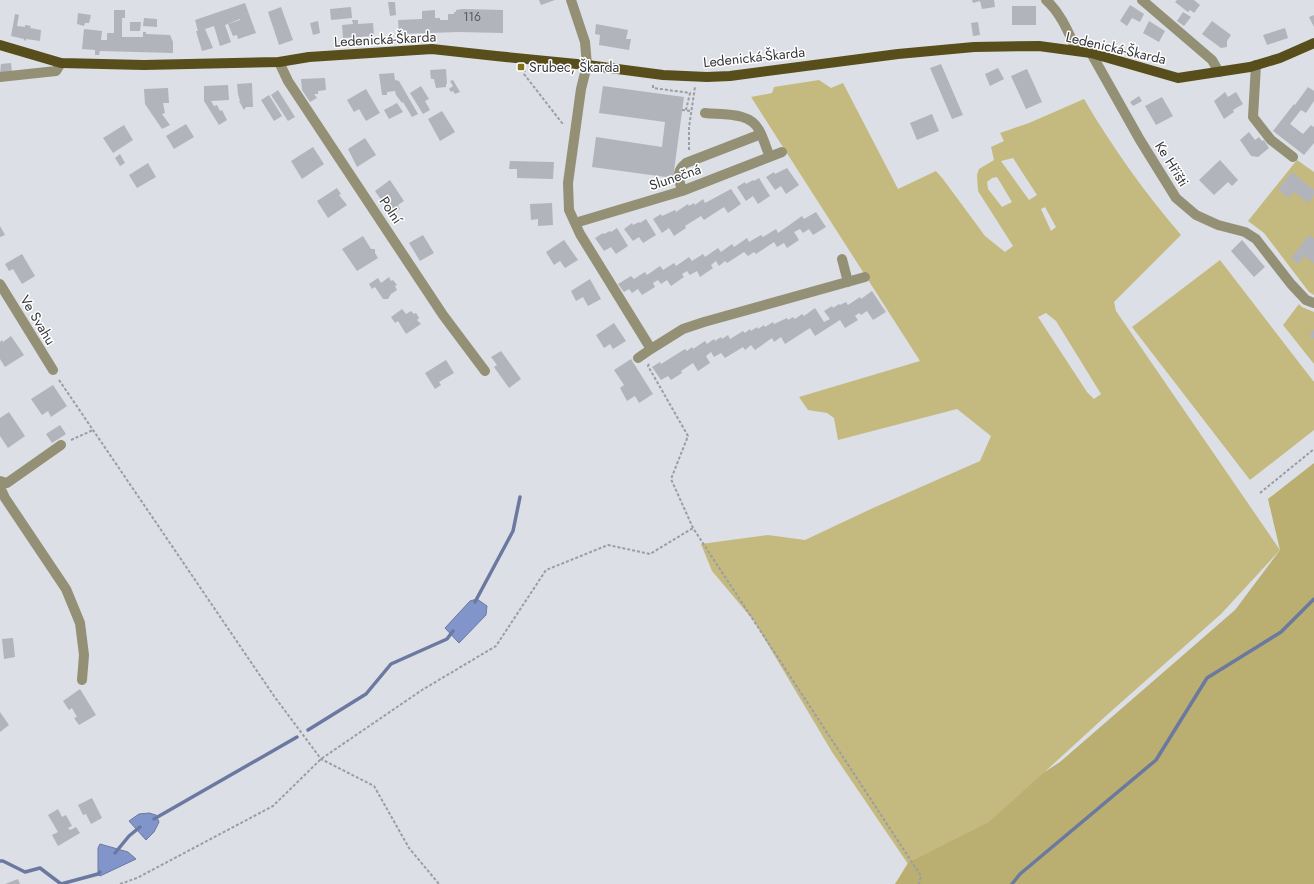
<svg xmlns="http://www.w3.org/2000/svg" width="1314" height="884" font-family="Jost,sans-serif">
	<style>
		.green { fill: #c4ba80; fill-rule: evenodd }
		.forest { fill: #baaf70 }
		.water { fill: #8295cb; stroke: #6b79a0 }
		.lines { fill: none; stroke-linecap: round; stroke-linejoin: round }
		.stream { stroke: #6b79a0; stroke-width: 3.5 }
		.building { fill: #b1b4ba }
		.path { stroke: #9b9da2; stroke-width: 2; stroke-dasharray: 3 2; stroke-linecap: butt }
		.minor { stroke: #949075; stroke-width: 10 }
		.major { stroke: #574e1b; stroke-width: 10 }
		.poi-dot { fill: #817315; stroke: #fff; stroke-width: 1.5 }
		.labels { text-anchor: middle; stroke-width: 3; stroke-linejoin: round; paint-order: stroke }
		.number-label { font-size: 12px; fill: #55565a }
		.street-label { font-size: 14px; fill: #36373a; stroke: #fff }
		.poi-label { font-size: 14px; fill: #36373a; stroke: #fff; text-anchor: start }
	</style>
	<rect width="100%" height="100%" fill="#dcdfe5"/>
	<path class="green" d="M819,80L831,88L843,83L898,189L936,171L943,179L985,236L1005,252L1013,246L978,191L977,175L979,169L994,160L991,147L1004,141L1000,133L1029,123L1084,99C1112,147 1145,193 1181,235L1114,302L1116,311L1280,550L1221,614L1108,714L990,822L908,864L832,752L754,621L712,571L701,544L768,535L805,540L873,508L980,461L991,436L957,409L838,440L834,418L827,413L808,410L799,397L920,361L751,97L772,93L774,87ZM1013,158L1037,195L1029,200L1001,161ZM997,177L1012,202L1002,207L988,189L987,182L992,178ZM1045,207L1056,227L1051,231L1041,209ZM1046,313L1056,321L1101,394L1094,399L1087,392L1038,317Z
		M1297,160L1314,172V295L1309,292L1264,233L1248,221Z
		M1220,260L1314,382V430L1250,480L1132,327Z
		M1299,304L1302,307L1314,312V364L1283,325Z"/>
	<path class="forest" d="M1314,463V884H895L908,863L989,822L1043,773L1060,762L1235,610L1280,550L1268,499Z"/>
	<path class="water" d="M477,599L487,606L486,615L459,643L445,628L470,601Z
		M149,813L156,815L159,822L154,832L146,840L129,821L139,814Z
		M100,844L128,852L136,859L100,876L98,874V848Z"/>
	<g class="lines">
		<path class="stream" d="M475,602L513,531L520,497
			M308,730L366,694L391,664L447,639L453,631
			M154,819L297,737
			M115,853L129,836L140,827
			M0,861H3L25,872L40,868L61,884
			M61,884L98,874L100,872
			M1012,884L1020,874L1156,760L1207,678L1281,632L1314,599"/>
	</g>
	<path class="building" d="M539,0H555L541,5Z
		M972,0H994L995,7L982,9L980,1L973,3Z
		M1177,0H1194L1200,5L1194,13L1190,10L1188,12L1175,2Z
		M388,2H395L396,15L390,16Z
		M245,3L256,33L238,39L237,35L233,36L228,24L240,20V19L225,25L231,42L220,46L214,26L205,29L213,48L202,51L196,31H198L195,20Z
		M1130,5L1144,14L1140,22L1132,18L1127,26L1120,21Z
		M1012,6H1036V25H1012Z
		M281,7L293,40L279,45L268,12Z
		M351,7L352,18L331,20L330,9Z
		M462,9L503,10V33L458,32L399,34L398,20L422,19V11L435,10V18H440V20H448V14H454V12H456V10Z
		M114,10H125V18H122V37H143V32H146V34L170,35L173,42V53L100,51L99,55H95V50L82,49L84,29L102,31L101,40H107V33H114Z
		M1183,12L1191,17L1184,26L1177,21Z
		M78,13L91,15L89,23H85L84,26L77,24Z
		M15,14L19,15L17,26L25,27V25L31,26L30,28L41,30L40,41L26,39V41L24,40V39L11,36Z
		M1314,15V27L1309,17Z
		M144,18L157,19V27L143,26Z
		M352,20H358V24L373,23L374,36L343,38L342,25L353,24Z
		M318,21L320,33L313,35L310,23Z
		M1149,21L1165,31L1159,42L1143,33Z
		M1212,21L1231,35L1227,41V47L1221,48L1202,34Z
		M130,22H141L140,31H130Z
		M978,22L980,35L973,36L971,23Z
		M596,24L628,30L626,39H631L629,50L599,45L600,35L595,34Z
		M1285,28L1288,38L1267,45L1263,35Z
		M11,63L12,73H0L1,64Z
		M941,64L963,115L952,119L930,68Z
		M998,68L1004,79L990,86L985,74Z
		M446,69L447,84H446V87L436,88L434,79H431L430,70Z
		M1027,69L1042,102L1026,109L1011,76Z
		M394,73L395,80L399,81L418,114L412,117L403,102L402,103L396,95L395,91L387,92V95H382L379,74Z
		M325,78L326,90L318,91V94H314L317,98L310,102L302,90L301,79Z
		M453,80L460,92L455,94L453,91L451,92L449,89L453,86L450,81Z
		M252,83L253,107H246L244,110L239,101H240L238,94L237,84Z
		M228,85L229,100L211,101L214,106L217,105L220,111L222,110L227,120L219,125L204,101V86Z
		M421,86L429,99L425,101L430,110L423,114L410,93Z
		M603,86L684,97L673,178L592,167L596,137L662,147L665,122L599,113Z
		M1308,87L1314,91V101L1306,113L1301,110L1290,124L1303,134L1311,125L1313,127L1314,126V143L1304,155L1273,131L1294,104L1295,105Z
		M168,88L169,103H163L165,113L162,114L170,125L162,129L145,104L144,89Z
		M366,89L380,113L366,121L359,109L354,112L347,100Z
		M278,90L295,117L288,121L271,95Z
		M1225,92L1228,97L1236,92L1243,104L1233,110L1234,112L1224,119L1214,101Z
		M269,95L282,116L274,121L261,100Z
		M1139,96L1142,101L1133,106L1130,102Z
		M1162,97L1173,116L1156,125L1145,106Z
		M397,103L403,112L389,119L384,110Z
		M442,111L455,132L440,141L428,119Z
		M932,114L939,131L917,140L910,123Z
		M186,124L194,137L174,149L166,136Z
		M124,125L133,140L113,153L103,138Z
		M1249,132L1255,140L1259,137L1262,141L1264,140L1269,148L1258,157L1251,156L1240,140Z
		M365,138L376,155L357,167L348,149Z
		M313,147L324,164L302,179L291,161Z
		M120,154L125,163L120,166L115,158Z
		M1220,160L1238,180L1232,186L1228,182L1214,195L1199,180Z
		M510,161L554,162L553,179L517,178V169H509Z
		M148,163L156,177L137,188L129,175Z
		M787,168L799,185L786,194L781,186L775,190L766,177L774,172L775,174Z
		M1292,172L1314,190V195L1308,203L1294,192L1288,198L1278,189Z
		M759,178L770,196L758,204L753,196L746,201L737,187L745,182L746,184L753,180L754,181Z
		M390,180L404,201L398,205L400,209L392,215L375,191Z
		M337,188L341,194L339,195L347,205L328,218L317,201Z
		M731,189L741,204L728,213L724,207L704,220L701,216L685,226L686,228L674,236L669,228L662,233L653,219L661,214L662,216L675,210L676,212L688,204L689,206L694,203L695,205L703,199L705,203Z
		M552,203L553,225L538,226V219L531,220L530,204Z
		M816,212L826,227L813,235L809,229L803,233L800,229L794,232L799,240L787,248L784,243L777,247L774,242L756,254L754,252L748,256L744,252L727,263L725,261L719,266L716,261L711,265L713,268L700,277L697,271L690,275L687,271L682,274L684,277L671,286L667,280L661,284L658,280L653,283L655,287L642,295L638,289L632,293L629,289L624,292L618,284L631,276L634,279L645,272L647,275L660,266L663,270L674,263L676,266L689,257L692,261L703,254L705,257L718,248L721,252L732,244L734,247L747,238L749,242L761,235L763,237L776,229L778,233L802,216L804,219Z
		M646,219L656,235L643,243L639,237L633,241L624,229L632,223L633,225L639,222L640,223Z
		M0,226L5,235L0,237Z
		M617,228L628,246L616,254L611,247L604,251L595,238L603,233L604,234L610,231L611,232Z
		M423,235L434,253L420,261L409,243Z
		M1309,235L1314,239V264L1305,256L1298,264L1291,258Z
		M363,236L371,249H375V253L378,258L357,271L342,249Z
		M564,240L578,260L565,268L560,261L554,265L546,252Z
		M1242,240L1265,267L1254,277L1231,251Z
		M22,254L35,276L22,284L13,269L9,271L5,264Z
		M389,277L391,281L393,280L397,285L395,286L397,290L391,294L388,299H383L375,287L372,289L369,284L378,278L381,283Z
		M590,279L601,299L588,306L583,297L576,301L571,291Z
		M872,291L886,312L873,320L867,311L861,315L859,313L855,316L858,320L845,328L840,320L815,336L810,328L785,344L781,337L774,342L772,338L755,350L751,345L745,350L743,347L725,358L721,353L714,357L711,352L706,356L710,363L698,371L693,363L681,371L682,373L671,380L668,376L661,380L652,367L660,362L661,364L685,349L687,351L692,347L693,349L705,341L707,344L714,339L715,341L721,337L722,339L728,335L730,339L743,331L745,333L750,329L751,331L757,327L758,329L764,325L765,327L773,322L774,324L787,318L788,320L793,317L795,319L802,314L804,316L815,308L824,322L830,319L824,311L832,306L833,308L839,304L840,305L846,302L848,305L860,297L861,299Z
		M402,309L406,314L411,311L414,314L416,313L419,318L417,320L421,324L406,334L398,321L395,323L391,317Z
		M614,323L626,341L613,349L610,344L604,348L596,335Z
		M1314,329V339L1309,336Z
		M11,336L24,355L5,367L0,359V342L2,340L3,342Z
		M501,351L521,379L509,388L494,367L497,365L491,357Z
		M631,359L653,394L639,403L635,396L627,401L620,388L624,385L614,370Z
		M446,360L454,373L439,382L441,385L435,389L425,373Z
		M53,385L67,406L51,417L48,411L42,415L31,399Z
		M9,412L25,436L8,448L0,436V418Z
		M60,425L66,434L52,443L46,434Z
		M13,638L15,657L4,659L2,639Z
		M80,689L96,715L79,725L74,718L77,717L72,708L69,710L63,701Z
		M0,712L9,725L0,732Z
		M92,798L102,818L91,824L86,814L83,815L78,805Z
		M58,809L62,817L66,815L72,826L68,828L70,830L76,827L80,833L58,846L52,835L58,832L48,815Z
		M18,879L20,884H5Z"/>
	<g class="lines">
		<path class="path" d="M525,69L524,74L562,123H565
			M653,85V88L690,93L686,110
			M682,110L691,111
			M689,150V127L695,87
			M649,364L648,366L688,436L671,479L693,528L921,876L919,884
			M59,380L274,696L321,759L374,786L409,848L439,884
			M71,440L93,430
			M1260,493L1314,449
			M120,884L137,878L273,806L321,759L422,690L496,646L546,570L608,545L650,554L693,528"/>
		<path class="minor" d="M571,0L585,42L587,65L581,89L568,183L569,210L580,234L651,349L683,329L704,322L865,277
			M1046,0C1061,13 1069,34 1077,51
			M1142,0L1212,60L1219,72
			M1091,53L1140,140L1176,198L1196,215L1218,225L1245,232L1256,239L1291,284L1306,300L1314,303
			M279,62L288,81L443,315L485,371
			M1256,65L1253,117L1271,140L1293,157
			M0,77L56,71L61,63
			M705,113C724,115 750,112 759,130C764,139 766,148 770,157
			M682,191C679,178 675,172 686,163L761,134
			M575,223L682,191L782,152
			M842,259L848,282
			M0,284L53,370
			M638,358L651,349
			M0,481L7,483L61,445
			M0,487L5,498L66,589L80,623L84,655L82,680"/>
		<path class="major" d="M0,45L61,63L144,65L279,62L309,57L432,49L496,56L587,65L663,75L707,77L730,76L898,54L974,47L1039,46L1091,53L1178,78L1250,67L1280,58L1314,43"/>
	</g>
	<rect class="poi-dot" x="517" y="63" width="8" height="8" rx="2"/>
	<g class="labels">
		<g class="number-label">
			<text x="472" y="21">116</text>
		</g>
		<g class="street-label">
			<text transform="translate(385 39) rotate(-3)" y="5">Ledenická-Škarda</text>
			<text transform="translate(1116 48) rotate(13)" y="5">Ledenická-Škarda</text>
			<text transform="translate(754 57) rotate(-6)" y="5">Ledenická-Škarda</text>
			<text transform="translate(1172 164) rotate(58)" y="5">Ke Hřišti</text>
			<text transform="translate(675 177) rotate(-19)" y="5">Slunečná</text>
			<text transform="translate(391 210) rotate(56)" y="5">Polní</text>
			<text transform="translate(38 320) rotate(59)" y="5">Ve Svahu</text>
		</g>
		<g class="poi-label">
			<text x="529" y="72">Srubec, Škarda</text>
		</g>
	</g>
</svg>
